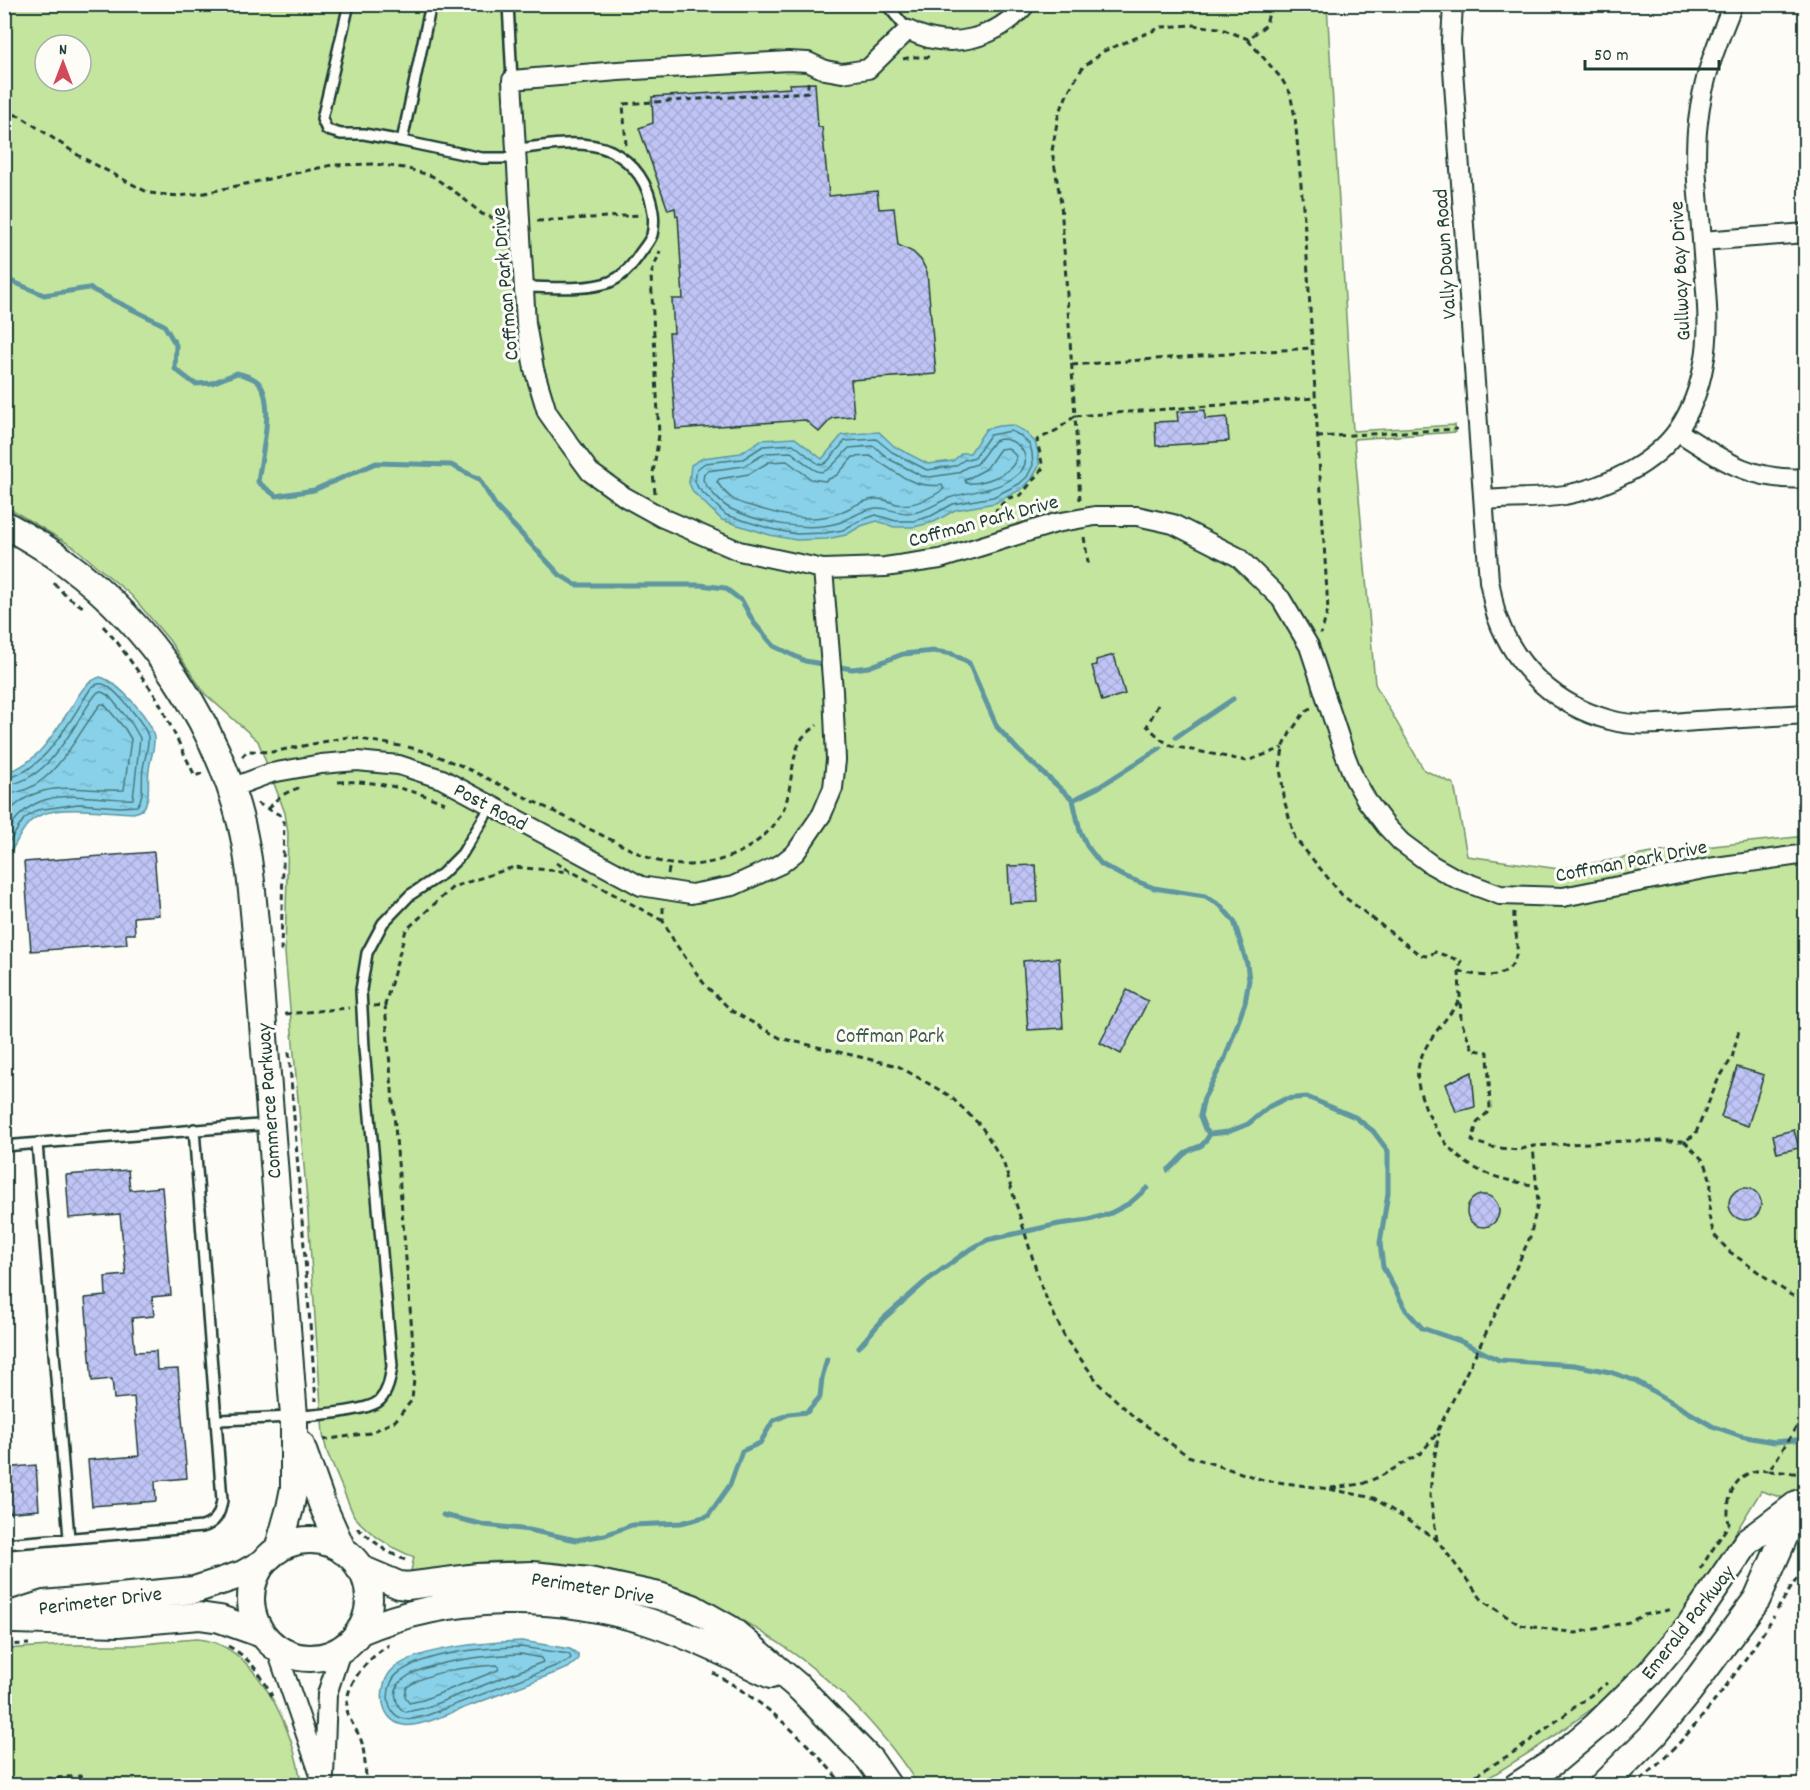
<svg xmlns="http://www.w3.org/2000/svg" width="1810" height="1790" font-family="Dekko,sans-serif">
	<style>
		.green { fill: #c3e59e; stroke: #719169; stroke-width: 1.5; fill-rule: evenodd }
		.water { fill: url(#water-ripples); stroke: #5e96a0; stroke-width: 1.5 }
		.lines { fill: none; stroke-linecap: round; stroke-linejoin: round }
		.shore { stroke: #49787c; stroke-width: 1.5 }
		.stream { stroke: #5e96a0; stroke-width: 5 }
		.building { fill: url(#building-cross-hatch); stroke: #1f3d34; stroke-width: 1.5 }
		.lane-casing { stroke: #1f3d34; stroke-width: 14 }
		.street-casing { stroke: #1f3d34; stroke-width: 22 }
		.secondary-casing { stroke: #1f3d34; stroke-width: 30 }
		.path { stroke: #1f3d34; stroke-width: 3; stroke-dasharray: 6 4.5; stroke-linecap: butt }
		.lane { stroke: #fdfcf7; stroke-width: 9 }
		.street { stroke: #fdfcf7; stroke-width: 18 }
		.secondary { stroke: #fdfcf7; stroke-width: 26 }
		.labels { text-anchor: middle; stroke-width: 6; stroke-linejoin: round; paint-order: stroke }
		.street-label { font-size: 21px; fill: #1f3d34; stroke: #fdfcf7 }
		.park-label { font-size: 21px; fill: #405f49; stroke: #fdfcf7 }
	</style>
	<defs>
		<pattern id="water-ripples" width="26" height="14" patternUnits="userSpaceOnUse" patternTransform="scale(1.5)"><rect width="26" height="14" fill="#88d1e8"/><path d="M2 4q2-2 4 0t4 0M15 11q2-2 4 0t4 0" fill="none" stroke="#75b4c8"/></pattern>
		<pattern id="building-cross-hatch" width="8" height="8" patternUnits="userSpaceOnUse" patternTransform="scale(1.5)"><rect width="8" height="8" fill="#bfc4f5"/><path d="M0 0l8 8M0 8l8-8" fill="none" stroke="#a4a9d3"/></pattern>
	</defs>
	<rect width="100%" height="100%" fill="#fdfcf7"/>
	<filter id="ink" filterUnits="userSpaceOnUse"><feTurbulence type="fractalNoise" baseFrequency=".0167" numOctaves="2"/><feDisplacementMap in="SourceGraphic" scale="12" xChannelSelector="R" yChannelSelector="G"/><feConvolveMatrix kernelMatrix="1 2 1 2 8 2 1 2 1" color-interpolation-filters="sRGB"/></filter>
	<g filter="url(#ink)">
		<path class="green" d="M5,5H1327L1353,431L1455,425L1456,432L1354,439L1375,684L1424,770L1454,784L1467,856L1559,869L1658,852L1805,836L1806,1488L1799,1503L1761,1491L1706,1581L1679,1620L1639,1665L1599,1704L1538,1747L1477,1785H1448L1444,1783L1439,1786L918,1785C835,1654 685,1565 528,1561C510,1561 492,1561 474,1563C453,1566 432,1571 411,1571L414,1557C391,1548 370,1535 354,1516L327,1452L323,1435L307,1200L285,953L288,833L285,813L258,741L205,694L169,640L132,596L74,547L5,506ZM45,45H81V81H45Z
			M194,1639C256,1639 296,1734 301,1785H5V1649L65,1645H133Z"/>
		<path class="water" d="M1012,425L1024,431L1035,442L1038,452L1039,466L1031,480L1022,489L995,503L955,510L934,522L914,527H894L877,521L861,526L846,535L826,539L796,540L770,535L722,520L693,492L689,483L691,465L703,458L741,453L761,440L795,438L822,459L842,435L879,432L895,447L928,464L953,461L962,453H970L986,429L999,426Z
			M100,677C117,681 153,720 154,738C155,748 150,759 149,770C147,781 151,796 145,806C142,811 138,812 133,813C105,813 50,801 29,823C18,834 16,848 5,858V772C38,766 56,729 74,703C81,691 86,682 100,677Z
			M522,1641L570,1649L578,1654V1660L568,1668L430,1721C421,1723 412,1727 403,1725C378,1720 377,1684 393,1669C419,1647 488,1642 522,1641Z"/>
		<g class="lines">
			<path class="shore" d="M1011,431L1021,436L1030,445L1032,453L1033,465L1027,477L1019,484L993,497L953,504L931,516L914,521H896L876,515L859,521L843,530L825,533L796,534L771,529L726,515L698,488L695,481L697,469L705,463L743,459L763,446L793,444L817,463L822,465L827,462L845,441L876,439L892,452L927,470L955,466L964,460L975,457L990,435Z
				M1001,439C1021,439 1035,461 1017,475C996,492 972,490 949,498C936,503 926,512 911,513C898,514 887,507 876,508C862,509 851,519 838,523C807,532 760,523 731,509C722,505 708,489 703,480L704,474L707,471L744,466L766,453L791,452C825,478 819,480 849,448L874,446L889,459L922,476L930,477L957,473L967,467L977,464L994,441Z
				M1008,448L1016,456C1016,474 980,485 966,483L965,480L986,469L1000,449Z
				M870,456C894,470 911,489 942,485L944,489C931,498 914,507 897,504C889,502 883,498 875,499C860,500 849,510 836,514C809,523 780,515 754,507C747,505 738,503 733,499C727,495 721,488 717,482L719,479L749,474L769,462L787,461L811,479L825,481L837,475L853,457Z
				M4,778C43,775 72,717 91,688C95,685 98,683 103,684C115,688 146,725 148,737C149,747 144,760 143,769C141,781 145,796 137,806L120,807L78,804L37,810L24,819L4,850
				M4,785C42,783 64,743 82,715C87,707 92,698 98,692H102L109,696L132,724L140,738L133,799C123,800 114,798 105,798C60,794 27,793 4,837
				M4,794C54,793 74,736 101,704H104L125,729L131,739L124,790C79,792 36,775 4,818
				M521,1647L569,1654L571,1658L566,1662L428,1715C420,1717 412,1721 405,1719C383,1716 384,1682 400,1672C430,1651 485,1648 521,1647Z
				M521,1654L541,1658L543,1662L425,1708L406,1712C400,1710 397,1704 396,1698C387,1661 498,1655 521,1654Z
				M497,1665L499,1667L498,1670L423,1700L409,1703L405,1696L407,1687C431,1670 468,1667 497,1665Z"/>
			<path class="stream" d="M4,278L44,295L89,288L164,325L176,345L175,369L195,384L212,383L237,373C243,375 253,377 258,382C276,401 261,457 258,482L276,496L314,490L376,463L451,465L479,479L497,508L560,575L576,585H700L725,588L742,601L754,623L774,646L805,661L852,669L869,667L903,654L934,651L953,654L969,663L997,727L1018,750L1073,800L1080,831L1087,846L1101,864L1121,875L1154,888L1205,896L1221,906L1234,921L1247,964L1249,980L1245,1003L1225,1058L1204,1098L1200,1116L1205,1129L1210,1134L1228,1132L1248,1124L1270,1106L1285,1099L1307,1097L1355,1117L1373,1131L1388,1151V1193L1380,1243L1383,1267L1406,1310L1422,1328L1460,1341L1499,1360L1574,1365L1610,1372L1636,1381L1712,1426L1741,1436L1774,1442L1806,1439
				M1176,737L1233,699
				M1073,800L1099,787L1160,748
				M1168,1170C1175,1165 1180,1157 1187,1152C1201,1143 1199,1152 1210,1134
				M859,1347L883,1319L925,1282L966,1252L987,1240L1059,1224L1089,1220L1111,1213L1130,1203L1147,1188
				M443,1515L485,1525L529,1530L576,1540L605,1535L632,1525L681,1523L708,1516L730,1485L742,1451L760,1443L773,1421L789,1414L807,1412L820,1397L822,1378L827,1359"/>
		</g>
		<path class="building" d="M815,83L818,127H822L829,196L877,191L879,209L894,208L898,245L913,252L921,260L927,272L936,374L851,380L854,416L832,418L819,432L805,420L676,429L669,333H674L672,299H683L678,216H676L675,208L668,210L639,128L653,123L652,97L790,88L789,84Z
			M1205,410V419L1227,417L1229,441L1156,446L1155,422L1178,421L1177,412Z
			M1114,655L1125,694L1102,701L1092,666L1097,665L1096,660Z
			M154,852L159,915L134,917L135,934H126L127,944L31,951L24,862Z
			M1036,865L1038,902L1010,903L1008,866Z
			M1059,958L1063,1028L1028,1030L1023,961Z
			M1127,990L1148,1001L1121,1054L1100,1043Z
			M1737,1067L1764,1075L1748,1126L1721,1117Z
			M1472,1072L1475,1107L1456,1112L1446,1084Z
			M1794,1130L1799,1148L1777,1153L1773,1135Z
			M128,1170L130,1190L162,1187L171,1295L152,1297L154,1316L132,1318L135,1352L156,1351L157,1370L178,1369L187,1478L155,1481L156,1501L92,1506L88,1460L139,1456L134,1397L114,1399L112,1379L92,1381L85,1298L106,1296L105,1277L126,1275L120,1214L69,1218L66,1175Z
			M1729 1204a16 16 0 1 1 32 0a16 16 0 1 1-32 0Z
			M1467 1211a16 16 0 1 1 32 0a16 16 0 1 1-32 0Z
			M36,1465L39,1510L4,1513V1468Z"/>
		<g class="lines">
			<g class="lane-casing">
				<path id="lane" d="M349,4L322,119L327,130L341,134H364L402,141
					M431,4L402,141L482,158H516
					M508,4L512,80
					M886,4L908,30
					M516,149C546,146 582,138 611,151C636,164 649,185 653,212C654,220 654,227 652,235C649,243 642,250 637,258C630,268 622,277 610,282C583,291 552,287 524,287
					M37,1143L69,1538
					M4,1146L270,1124
					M216,1420C244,1419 365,1417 380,1400C389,1390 390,1378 392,1366L364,1048L361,990L367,953L383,923L410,895L442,874L462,854L491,806
					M4,1544L202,1527C216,1523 220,1514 222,1500L194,1129"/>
			</g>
			<g class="street-casing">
				<path id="street" d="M1026,4C996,39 950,52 908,30L868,69L842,73L825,70L808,62L788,61L618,71L512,80L526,324L534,369L547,412L568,442L590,472L625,497L663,518L739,551L823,569L885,567L940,559L1056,523L1095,516H1137L1173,524L1238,557L1281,599L1309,646L1344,752L1354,778L1367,801L1386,826L1401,842L1432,865L1457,879L1500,895L1563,897L1709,868L1806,854
					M1453,4L1451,41L1489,581C1492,593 1493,606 1497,617C1516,669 1557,706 1610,720C1637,728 1669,723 1696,721C1733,719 1769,716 1806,714
					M1702,241L1806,233
					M1677,431C1721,459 1751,482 1806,478
					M1484,500C1510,498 1539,499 1565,495C1606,487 1653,465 1678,430C1691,411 1700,386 1704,363C1712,325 1704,278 1702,240C1699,201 1693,161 1698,122C1702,80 1717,43 1733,4
					M231,788L271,773L321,764L357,761L399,765L442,779L641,886L691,894L733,886L781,864L796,852L822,814L833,788L836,760L833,691L823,569
					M276,1648L323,1784
					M324,1776L327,1694L342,1648"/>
			</g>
			<g class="secondary-casing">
				<path id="secondary" d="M4,524C25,536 47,548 66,563C151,626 215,720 241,823C249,856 252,889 255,923L294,1416V1488L290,1508L278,1550
					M301,1445L322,1504L343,1551
					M251 1599a59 59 0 1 1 118 0a59 59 0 1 1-118 0Z
					M359,1568L399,1585L407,1586L478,1577L532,1575L589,1581L659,1596L693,1608L730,1629L801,1689L870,1760L888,1786
					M4,1617L44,1604L194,1590L243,1574L264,1562
					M14,1620L118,1623L199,1616L220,1619L262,1634
					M358,1632C451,1593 554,1592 649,1622C691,1636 732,1656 771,1675
					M1517,1786L1552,1763L1596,1726L1650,1673L1690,1625L1747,1542L1799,1503
					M1602,1786L1654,1734L1689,1691L1757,1599L1798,1505"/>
			</g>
			<path class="path" d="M1248,40L1281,78L1290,93L1295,117L1306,241L1328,610L1321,634
				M903,59L913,57H929
				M4,112L20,116L81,157L149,193L179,196L205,193L332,165L373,164L405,168L432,176L458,194L482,214L504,222
				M626,145L623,104L808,92V82
				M537,221L642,215
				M1072,365L1311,348
				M1317,437L1457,429
				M655,493L653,473L659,435L651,275L660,251
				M1080,500L1075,416L1315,398
				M998,524L995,515L997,508L1009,498L1021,495L1043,468L1037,440L1057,430L1075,416L1061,203L1052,151L1058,117L1068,92L1083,67L1104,51L1162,27L1192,25L1219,28L1248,39L1266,25L1271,4
				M1084,537L1089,568
				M54,583L66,596L86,609
				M103,626L117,642L157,698L195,776L203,773
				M1158,705L1147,726L1162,740L1172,746L1247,761L1283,748
				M1311,708L1304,713L1290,733L1283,748L1280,768L1285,803L1295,838L1342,895L1420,955L1428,956L1435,952L1461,961L1459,971C1481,977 1513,983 1517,950C1518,937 1513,924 1514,911
				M408,747L427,752L462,766L644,856C653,859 662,863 671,864C713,870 766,849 784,808C793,787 790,755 803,737C807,733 813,729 817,725
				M242,757L247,751L272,752L348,737L401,746
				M338,782C375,780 410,789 445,803
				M257,803L280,815L284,823L281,952
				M269,809C277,796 287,792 301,787
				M556,863L663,921
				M668,874L670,864
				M663,907V921L675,943L705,985L732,1011L780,1038L898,1066L950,1096L981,1126L1003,1161L1042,1289L1065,1338L1100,1385L1133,1416L1188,1456L1263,1480L1329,1489L1374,1498L1437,1540L1483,1601L1520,1625L1576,1633L1629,1622L1644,1615L1674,1609
				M1459,971L1461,1021L1473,1050L1488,1052L1490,1110L1477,1123L1472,1141L1491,1147L1518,1150L1533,1146L1623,1141H1684L1695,1135L1718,1080L1732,1058L1739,1030
				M1459,1001C1446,1021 1425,1041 1419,1064C1415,1081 1420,1093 1426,1109C1452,1165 1478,1176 1538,1186
				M373,1006L385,1005L406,930L453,887L514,867L571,872
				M285,1014L349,1008
				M289,1052L316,1401
				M1684,1141L1705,1162L1711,1182L1709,1216L1714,1235L1730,1252L1791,1295L1806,1298
				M323,1440L370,1433L395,1421L412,1400L415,1368L385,1005
				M1769,1471L1806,1474
				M1331,1488L1362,1484L1381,1476L1421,1453L1435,1436L1493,1319L1530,1237L1538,1203L1533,1146
				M357,1528L385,1550L405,1560
				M1437,1540L1430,1496L1432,1471L1439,1433
				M1700,1569L1729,1524C1724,1496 1737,1466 1769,1471L1806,1412
				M1777,1610L1806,1564
				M4,1645L29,1644
				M228,1646C250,1658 261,1674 272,1696
				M713,1673C764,1701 807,1740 844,1786
				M1641,1780C1694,1734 1736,1675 1774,1616
				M4,1782L81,1776V1786
				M366,1786C366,1772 365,1757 362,1743C359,1732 351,1724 348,1714C341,1686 368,1658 389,1645
				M1458,1786L1519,1749L1607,1683"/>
			<use href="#lane" class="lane"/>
			<use href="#street" class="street"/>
			<use href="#secondary" class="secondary"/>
		</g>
	</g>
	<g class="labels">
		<g class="street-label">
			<text transform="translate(1444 254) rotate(-94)" y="7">Vally Down Road</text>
			<text transform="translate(1679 271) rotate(-93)" y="7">Gullway Bay Drive</text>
			<text transform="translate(504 284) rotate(-95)" y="7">Coffman Park Drive</text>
			<text transform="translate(983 520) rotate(-15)" y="7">Coffman Park Drive</text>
			<text transform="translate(491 806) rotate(28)" y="7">Post Road</text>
			<text transform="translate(1631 860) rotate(-11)" y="7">Coffman Park Drive</text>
			<text transform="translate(268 1101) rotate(-94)" y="7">Commerce Parkway</text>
			<text transform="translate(593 1587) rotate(9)" y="7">Perimeter Drive</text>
			<text transform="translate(100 1600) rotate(-7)" y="7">Perimeter Drive</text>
			<text transform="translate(1687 1622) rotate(-52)" y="7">Emerald Parkway</text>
		</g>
		<g class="park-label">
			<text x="890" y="1042">Coffman Park</text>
		</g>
	</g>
	<rect width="1810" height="1790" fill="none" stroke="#fdfcf7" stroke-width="24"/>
	<rect x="12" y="12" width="1786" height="1766" fill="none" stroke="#1f3d34" stroke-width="2" filter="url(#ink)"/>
	<g transform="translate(63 63)"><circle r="28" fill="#fdfcf7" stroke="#a4b0a9" stroke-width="1.5"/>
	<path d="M0-4.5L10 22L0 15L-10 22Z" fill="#d1495b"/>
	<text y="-9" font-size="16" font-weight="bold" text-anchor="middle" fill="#1f3d34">N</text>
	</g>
	<path d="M1585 60v9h134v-9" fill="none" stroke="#1f3d34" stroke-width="3"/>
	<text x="1594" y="60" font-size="18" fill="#1f3d34" stroke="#fdfcf7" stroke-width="4.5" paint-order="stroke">50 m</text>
</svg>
